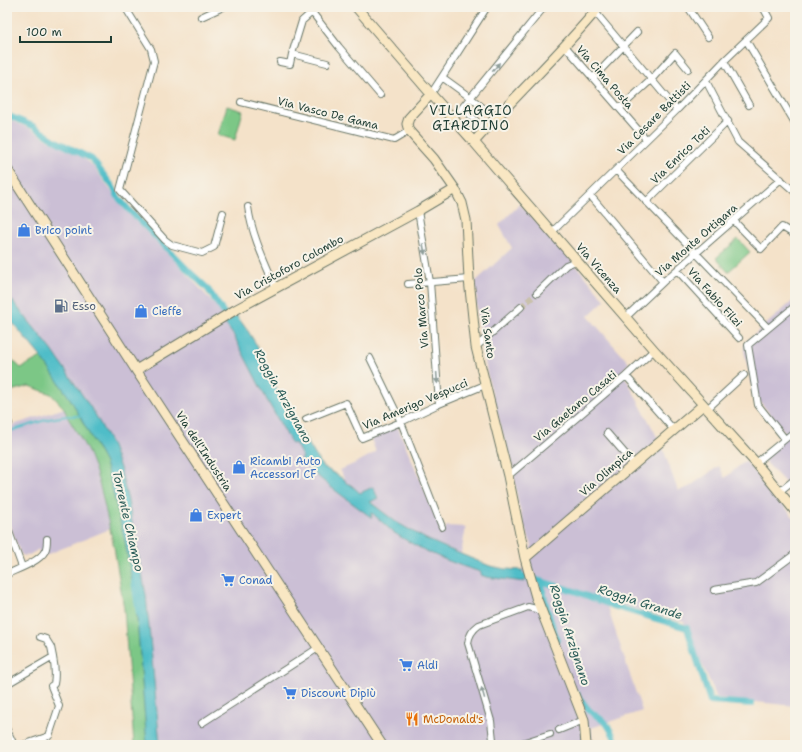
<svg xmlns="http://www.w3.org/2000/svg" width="802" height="752" font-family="'Shantell Sans',sans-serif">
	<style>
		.industrial { fill: #cbbfd5 }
		.green { fill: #7bc786; stroke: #4d825d }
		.water { fill: #50bdc8; stroke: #387d7e }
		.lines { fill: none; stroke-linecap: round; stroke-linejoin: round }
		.stream { stroke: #50bdc8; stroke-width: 2 }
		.canal { stroke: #50bdc8; stroke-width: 6 }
		.street-tunnel { stroke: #c9c1ab; stroke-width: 6; stroke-dasharray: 6 3; stroke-linecap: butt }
		.street-casing { stroke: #6a7768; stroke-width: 8 }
		.secondary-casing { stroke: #6a7768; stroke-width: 11 }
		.street { stroke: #fff; stroke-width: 6 }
		.secondary { stroke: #f9e7c3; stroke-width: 9 }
		.oneway { fill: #8f9e9a }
		.labels { text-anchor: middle; stroke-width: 4; stroke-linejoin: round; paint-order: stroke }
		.street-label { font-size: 11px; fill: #1f3d34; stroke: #f7f3e8 }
		.shop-label { font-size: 11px; fill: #366cbe; stroke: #f7f3e8; text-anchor: start }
		.service-label { font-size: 11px; fill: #4e5e75; stroke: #f7f3e8; text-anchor: start }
		.food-label { font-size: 11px; fill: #c56008; stroke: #f7f3e8; text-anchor: start }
		.water-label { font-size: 12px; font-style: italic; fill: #2b5d59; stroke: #f7f3e8 }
		.quarter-label { font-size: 13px; letter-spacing: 1px; fill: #1f3d34; stroke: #f7f3e8 }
	</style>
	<rect width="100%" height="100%" fill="#f7f3e8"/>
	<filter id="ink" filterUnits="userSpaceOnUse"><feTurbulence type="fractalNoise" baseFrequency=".025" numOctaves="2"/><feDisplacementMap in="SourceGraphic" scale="8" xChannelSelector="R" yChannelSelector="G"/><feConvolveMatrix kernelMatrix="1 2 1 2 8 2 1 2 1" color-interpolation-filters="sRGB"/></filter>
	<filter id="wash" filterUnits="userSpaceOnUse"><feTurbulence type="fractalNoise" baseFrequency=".012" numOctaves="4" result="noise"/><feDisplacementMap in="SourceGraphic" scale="16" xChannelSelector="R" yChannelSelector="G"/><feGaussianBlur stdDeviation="0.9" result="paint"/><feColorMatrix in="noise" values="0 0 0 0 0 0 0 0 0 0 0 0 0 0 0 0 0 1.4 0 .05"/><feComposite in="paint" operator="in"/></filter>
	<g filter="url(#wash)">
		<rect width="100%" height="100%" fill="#f4e2c9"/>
		<path class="industrial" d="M7,119L31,129L46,139L82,157L93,166L124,209L176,262L225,316L221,318L234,336L268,402L292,444L295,443L303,458L301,459L306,466L328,485L372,517V513L392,531L420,548L449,561L481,572V575L486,577L525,582L522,570L532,545L523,523L518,502L513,469L498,416L487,373L480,331L476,301L477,299L476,290L475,282L512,248L499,225L520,204L574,263L605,300L588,316L629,363L622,371L662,446L678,491L689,487L719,466L725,478L745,461L795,519V707V706L717,698L684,622L605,600L642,711L591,728L592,736V745H160L146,595L128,501L120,468L111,444L19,308L7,294Z
			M795,299V483L790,488L764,460L785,436L786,433L760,402L752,385L744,351V345L747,341Z
			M64,408L68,418L80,437L89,454L95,470L102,494L110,529L41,557L38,549L36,551L29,555L25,556L22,555L20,553L7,517V461L9,460L7,453V427L59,410Z
			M396,423L441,529H445L447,526L466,527L461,554L426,539L396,522L370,501L351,485L346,483L340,470L356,463L376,452L369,434Z"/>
		<path class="green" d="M227,106L243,111L235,140L218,135Z
			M738,239L750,252L728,272L716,258Z
			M7,355L21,368L41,357L71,400L105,463L112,488L125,541L136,605L147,745H134L124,609L114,547L102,494L95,469L89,454L80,437L68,418L64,408L51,394L29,386L7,392Z"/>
		<path class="water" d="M7,294L52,350L95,414L111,444L120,468L128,501L146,595L160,745H147L136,605L125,541L112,488L105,463L71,400L41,357L7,316Z
			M233,311L248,331L256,344L284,405L294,420L322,466L345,480L346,483L351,485L360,493L373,487L378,498L370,502L396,522L426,539L446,548L490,566L505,569L522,570L525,582L486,577L481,575V572C450,563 420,550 393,532C386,526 379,519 372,513L371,514L372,518L328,485L306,466L301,459L303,458L295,443L292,444L268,402L234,336L221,318Z"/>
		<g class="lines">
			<path class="stream" d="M7,432L49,419L67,416H82
				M132,581L137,614"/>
			<path class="canal" d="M7,115L33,126L56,141L92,159L113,187L118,197L129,210L192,274L207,288L222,310L228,319
				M516,574L574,591L613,606L687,628L710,701L752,704
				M541,582L547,608L557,640
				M577,693L578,696L590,711L606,723L611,731L618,745"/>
		</g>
	</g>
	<g filter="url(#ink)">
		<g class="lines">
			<path class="street-tunnel" d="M521,307L537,293"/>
			<g class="street-casing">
				<path id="street" d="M125,7L151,49L154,61L120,190L165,240L172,245L202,253L214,247L223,213
					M308,7L339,47L380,95
					M589,7L595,12L677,110
					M688,7L708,37
					M312,12L302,21L292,54L327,63
					M201,17L223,7
					M746,40L795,123
					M565,46L646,139
					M724,61L749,105
					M280,62L290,64L292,54
					M442,77L471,98L496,118
					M593,78L637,32
					M706,81L738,142L795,192
					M431,94L442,77L487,7
					M241,102L394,140L409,131
					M463,107L484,130
					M620,108L651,80L675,53L688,69
					M453,119L544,7
					M616,170L768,328
					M590,195L663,282
					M646,202L728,121
					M248,207C252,236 265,262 276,288
					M418,211L430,282L439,404
					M734,221L761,249L782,227L795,235
					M552,232L677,110L724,61L769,18L763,7
					M677,270L739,338
					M408,284L469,279
					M537,293L566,265L576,261
					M626,317L663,282L781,179
					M476,347L521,307
					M370,358L401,422L442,527
					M626,376L674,430
					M707,409L744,375
					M306,419L346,403L362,438L401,422L439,404L485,385
					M7,424L9,423
					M607,433L634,464
					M785,439L758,405L748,345L795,306
					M756,463L795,431
					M508,476L626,376L654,350
					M779,492L795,479
					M7,526L22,567
					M7,574C18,569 39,562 45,551C47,547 47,543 47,539
					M714,590L756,583L795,554
					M7,684L53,657L51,647L46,639L40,637
					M202,723L318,648
					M7,730L14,745
					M559,730L584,720
					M23,745L49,736L59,706L51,686L54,684C56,674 55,667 53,657
					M492,745L493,740L491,721L468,643C469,635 472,630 479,625L528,607L536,609L542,613
					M516,745L550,734"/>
			</g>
			<g class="secondary-casing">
				<path id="secondary" d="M356,7L431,94L474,142L503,176L654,350L756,463L795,511
					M431,94L409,118L407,124L409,131L434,159L455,189L462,203L466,220L469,279L476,347L508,476L525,558L536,597L584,720L586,745
					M474,142C515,96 560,54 599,7
					M7,169L136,370L382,745
					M136,370L235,310L418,211L455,189
					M525,558L703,405"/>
			</g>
			<use href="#street" class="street"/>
			<use href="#secondary" class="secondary"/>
		</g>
		<defs><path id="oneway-solid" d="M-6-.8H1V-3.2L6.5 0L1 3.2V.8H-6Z"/></defs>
		<g class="oneway">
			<use href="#oneway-solid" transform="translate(496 67) rotate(-52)"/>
			<use href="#oneway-solid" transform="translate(424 249) rotate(80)"/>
			<use href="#oneway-solid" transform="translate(437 378) rotate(86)"/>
			<use href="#oneway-solid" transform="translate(483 693) rotate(-106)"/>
		</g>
	</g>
	<defs>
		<g id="shop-bare" transform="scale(1.08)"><path d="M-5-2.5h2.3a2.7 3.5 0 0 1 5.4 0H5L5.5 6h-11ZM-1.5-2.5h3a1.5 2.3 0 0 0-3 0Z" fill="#3f7fe0" stroke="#f7f3e8" stroke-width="2.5" paint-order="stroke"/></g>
		<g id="fuel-bare" transform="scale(1.08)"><path d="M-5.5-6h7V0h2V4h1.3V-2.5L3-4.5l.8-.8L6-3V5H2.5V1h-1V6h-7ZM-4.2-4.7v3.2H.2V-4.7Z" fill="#5c6f8a" stroke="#f7f3e8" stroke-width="2.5" paint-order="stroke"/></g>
		<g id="supermarket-bare" transform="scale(1.08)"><path d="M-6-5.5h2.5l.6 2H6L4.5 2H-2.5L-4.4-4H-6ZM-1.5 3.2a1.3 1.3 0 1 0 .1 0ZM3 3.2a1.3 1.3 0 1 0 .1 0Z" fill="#3f7fe0" stroke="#f7f3e8" stroke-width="2.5" paint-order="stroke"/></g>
		<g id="restaurant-bare" transform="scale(1.08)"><path d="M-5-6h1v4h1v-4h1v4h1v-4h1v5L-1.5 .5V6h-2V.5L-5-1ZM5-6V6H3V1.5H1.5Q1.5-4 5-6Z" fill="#e8710a" stroke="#f7f3e8" stroke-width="2.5" paint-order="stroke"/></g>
	</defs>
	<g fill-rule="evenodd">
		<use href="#shop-bare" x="24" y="230"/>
		<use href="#fuel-bare" x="61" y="306"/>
		<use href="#shop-bare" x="141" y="311"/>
		<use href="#shop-bare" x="239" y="467"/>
		<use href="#shop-bare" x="196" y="515"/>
		<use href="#supermarket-bare" x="228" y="580"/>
		<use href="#supermarket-bare" x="406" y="665"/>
		<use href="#supermarket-bare" x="290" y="693"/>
		<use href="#restaurant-bare" x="412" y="719"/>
	</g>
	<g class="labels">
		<g class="street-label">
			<text transform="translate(605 77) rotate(49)" y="4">Via Cima Posta</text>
			<text transform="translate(328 113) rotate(14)" y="4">Via Vasco De Gama</text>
			<text transform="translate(654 118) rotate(-45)" y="4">Via Cesare Battisti</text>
			<text transform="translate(680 155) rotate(-44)" y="4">Via Enrico Toti</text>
			<text transform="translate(696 240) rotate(-41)" y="4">Via Monte Ortigara</text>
			<text transform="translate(289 267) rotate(-29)" y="4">Via Cristoforo Colombo</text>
			<text transform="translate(599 268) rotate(49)" y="4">Via Vicenza</text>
			<text transform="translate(715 297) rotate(48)" y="4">Via Fabio Filzi</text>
			<text transform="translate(421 308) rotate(-95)" y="4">Via Marco Polo</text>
			<text transform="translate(488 333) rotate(82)" y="4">Via Santo</text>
			<text transform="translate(415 404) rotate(-23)" y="4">Via Amerigo Vespucci</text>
			<text transform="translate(575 406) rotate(-40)" y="4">Via Gaetano Casati</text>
			<text transform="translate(204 451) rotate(57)" y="4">Via dell'Industria</text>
			<text transform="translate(606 472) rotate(-41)" y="4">Via Olimpica</text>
		</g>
		<g class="shop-label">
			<text x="35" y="234">Brico point</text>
			<text x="152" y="315">Cieffe</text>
			<text x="250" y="465">Ricambi Auto<tspan x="250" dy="13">Accessori CF</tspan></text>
			<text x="207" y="519">Expert</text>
			<text x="239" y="584">Conad</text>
			<text x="417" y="669">Aldi</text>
			<text x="301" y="697">Discount Dipiù</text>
		</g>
		<g class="service-label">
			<text x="72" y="310">Esso</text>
		</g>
		<g class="food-label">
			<text x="423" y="723">McDonald's</text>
		</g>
		<g class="water-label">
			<text transform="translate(283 396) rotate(61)" y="4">Roggia Arzignano</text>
			<text transform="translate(128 521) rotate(77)" y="4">Torrente Chiampo</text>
			<text transform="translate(640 602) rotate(18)" y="4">Roggia Grande</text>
			<text transform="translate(570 635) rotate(72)" y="4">Roggia Arzignano</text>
		</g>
		<g class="quarter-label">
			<text x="471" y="115">VILLAGGIO<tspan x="471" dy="15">GIARDINO</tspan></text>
		</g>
	</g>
	<rect width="802" height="752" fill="none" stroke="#f7f3e8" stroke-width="24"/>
	<path d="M20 36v6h91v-6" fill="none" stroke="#1f3d34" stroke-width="2"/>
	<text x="26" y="36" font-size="12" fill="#1f3d34" stroke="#f7f3e8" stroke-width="3" paint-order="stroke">100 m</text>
</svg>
